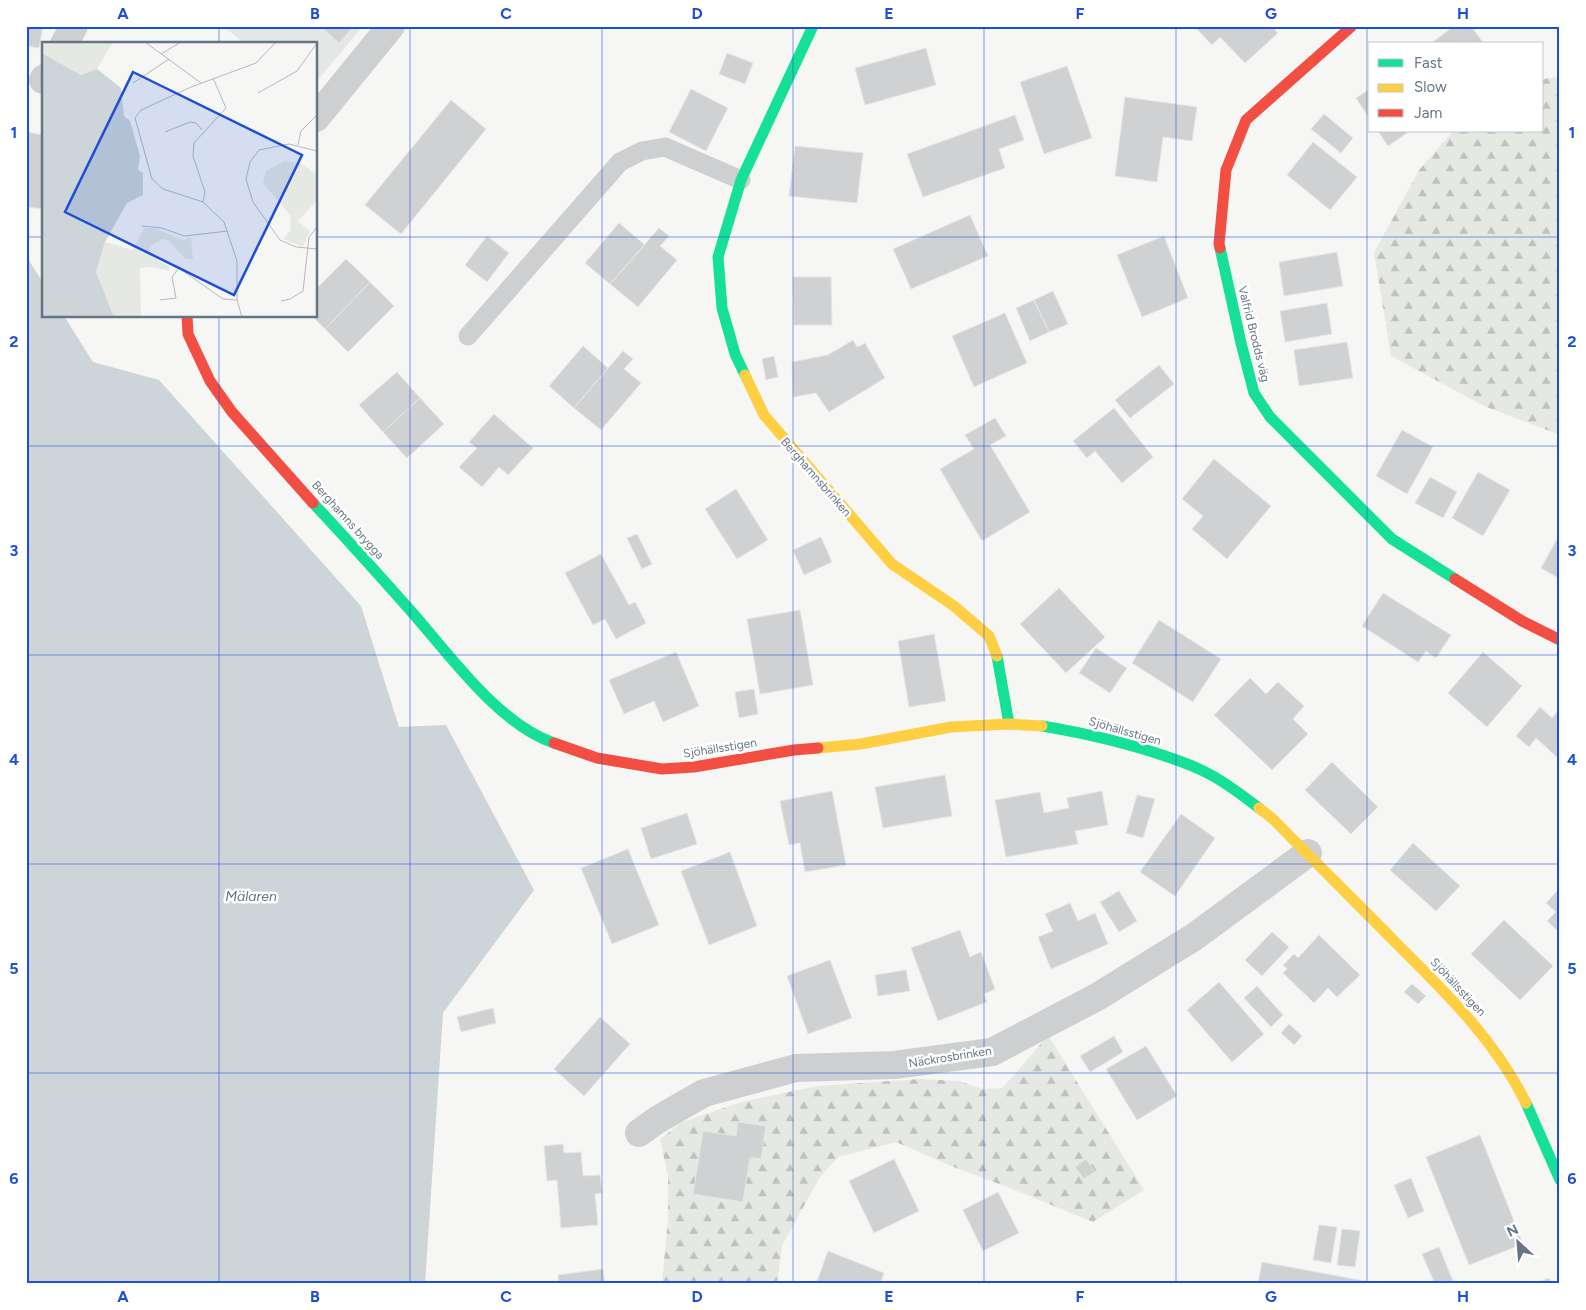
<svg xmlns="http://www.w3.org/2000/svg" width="1586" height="1310" font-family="Figtree,sans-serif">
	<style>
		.built { fill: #e5e6e6 }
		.forest { fill: url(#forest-firs) }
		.water { fill: #ced5d8 }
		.building { fill: #d0d1d2; stroke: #e6e6e5 }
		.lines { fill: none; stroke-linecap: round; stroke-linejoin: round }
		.lane { stroke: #cecfd0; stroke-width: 19 }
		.street { stroke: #cecfd0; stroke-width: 28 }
		.fast { stroke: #16e098; stroke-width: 11 }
		.slow { stroke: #ffcf43; stroke-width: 11 }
		.jam { stroke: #f24e42; stroke-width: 11 }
		.grid { fill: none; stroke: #1d4ed8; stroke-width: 1; stroke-opacity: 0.55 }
		.labels { text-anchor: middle; stroke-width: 5; stroke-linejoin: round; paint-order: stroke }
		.street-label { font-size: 12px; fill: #667585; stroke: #fff }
		.water-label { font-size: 14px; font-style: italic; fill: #627681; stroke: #fff }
		.inset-road { fill: none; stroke: #b3bac1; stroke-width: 1 }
		.view { fill: #1d4ed8; fill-opacity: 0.15; stroke: #1d4ed8; stroke-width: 2.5 }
		.inset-edge { fill: none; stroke: #667585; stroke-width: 2.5 }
		.neatline { fill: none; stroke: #1d4ed8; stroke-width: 2 }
		.grid-label { font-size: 16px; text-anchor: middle; font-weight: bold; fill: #1d4ed8 }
	</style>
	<defs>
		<pattern id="forest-firs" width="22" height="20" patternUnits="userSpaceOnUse" patternTransform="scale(1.25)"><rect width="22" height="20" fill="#e6e9e3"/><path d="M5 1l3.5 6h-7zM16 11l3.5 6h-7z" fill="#bec1be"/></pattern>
	</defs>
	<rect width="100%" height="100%" fill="#f6f6f5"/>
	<path class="built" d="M223,26H363L316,82V44H245Z"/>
	<path class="forest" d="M1560,77V435L1484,406L1391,356L1374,253L1419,170L1453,131H1542V79Z
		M1048,1035L1144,1190L1093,1222L1010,1188L956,1168L896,1142L838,1157L820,1177L782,1246L777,1284H662L668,1219V1177L660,1139L682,1122L741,1102L817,1086L920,1079L959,1081L983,1089L1002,1088L1017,1072Z"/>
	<path class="water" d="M26,256L44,284V316H64L93,362L159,380L361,606L399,727L446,725L534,890L443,1013L425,1284H26Z"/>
	<path class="building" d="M26,26H43L39,48L26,46Z
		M320,26H354L339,43Z
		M1194,26H1271L1278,33L1245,63L1220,37L1212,45Z
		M1454,26H1471L1484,44H1430Z
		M926,48L936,85L865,105L855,68Z
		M727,53L753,63L745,84L719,74Z
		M1067,66L1092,138L1044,154L1020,82Z
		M691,89L728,108L706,151L669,132Z
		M1370,89V119L1356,98Z
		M1125,97L1197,107L1192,141L1163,137L1157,182L1115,176Z
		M451,100L486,129L401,234L365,205Z
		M1324,114L1353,138L1341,153L1311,129Z
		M1015,115L1024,140L999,149L1005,168L923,197L907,154Z
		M1378,131H1410L1388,146Z
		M26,132L44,135V209L26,207Z
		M1313,142L1357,177L1330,210L1287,175Z
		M795,146L863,153L857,203L789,196Z
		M970,215L988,256L911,289L893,249Z
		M619,223L645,245L610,284L585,263Z
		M659,228L669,236L660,246L677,260L638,307L610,284Z
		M487,236L509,253L487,282L465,265Z
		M1164,236L1188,298L1142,317L1117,255Z
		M1337,252L1343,286L1284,296L1279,262Z
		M346,259L370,282L325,329L312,316H316V289Z
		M793,277H831L832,325H794Z
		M370,282L394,306L348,352L325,329Z
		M1053,291L1068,324L1049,332L1034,300Z
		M1034,300L1049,332L1030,341L1016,308Z
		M1327,303L1332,334L1285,342L1280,311Z
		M1005,313L1027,363L974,387L952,336Z
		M853,340L857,347L865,343L885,378L829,412L816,393L793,397L792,362L828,355Z
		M1347,342L1353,378L1299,386L1294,350Z
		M583,346L608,368L574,408L549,386Z
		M623,351L633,359L624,369L641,383L601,430L574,408Z
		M774,356L778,377L766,380L762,359Z
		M1159,365L1174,384L1130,418L1115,400Z
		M397,372L420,398L383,432L359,405Z
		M420,398L444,424L407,458L383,432Z
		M1114,408L1153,457L1122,483L1095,451L1087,458L1073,441Z
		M494,414L533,448L508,475L499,467L482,487L459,467L477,448L469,442Z
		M995,418L1006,436L990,445L1030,512L982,541L940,469L974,449L965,435Z
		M1402,430L1433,447L1407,494L1376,476Z
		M1214,459L1271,506L1227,559L1192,529L1203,516L1182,499Z
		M1478,472L1510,490L1483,536L1452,518Z
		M1430,477L1457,492L1443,518L1415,503Z
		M736,489L768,540L737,559L705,509Z
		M637,534L652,564L642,569L627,538Z
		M1560,534V579L1541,568Z
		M821,537L832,562L804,575L793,550Z
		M601,554L629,605L635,602L646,623L616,639L605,619L593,625L565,573Z
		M1059,588L1105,637L1066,673L1020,624Z
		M1383,593L1451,635L1436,658L1426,651L1418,662L1362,626Z
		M800,610L813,685L760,694L747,619Z
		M1159,620L1221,659L1193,702L1132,663Z
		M934,634L946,701L909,707L898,641Z
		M1096,648L1127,668L1110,693L1079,673Z
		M676,652L699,706L663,722L654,701L624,714L609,680Z
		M1483,652L1522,686L1487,727L1448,693Z
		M1250,678L1266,694L1278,682L1304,706L1293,719L1308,734L1272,770L1214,715Z
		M754,689L758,714L739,718L735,692Z
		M1540,707L1552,718L1560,709V760L1536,738L1529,747L1516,736Z
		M1332,762L1378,807L1351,834L1305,790Z
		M945,775L952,816L883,828L875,787Z
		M832,791L846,865L805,872L800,843L789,845L780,801Z
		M1102,791L1108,825L1075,831L1078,844L1006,857L995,800L1040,792L1044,813L1069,808L1067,798Z
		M1137,795L1155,799L1143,838L1126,833Z
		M687,813L697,844L651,859L641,828Z
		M1181,814L1215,838L1175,896L1140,872Z
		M1413,843L1460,886L1436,911L1390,870Z
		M628,849L659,925L612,944L581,868Z
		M730,852L757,926L709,945L681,871Z
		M1560,888V933L1547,921L1556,912L1546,903Z
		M1119,891L1137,921L1119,932L1100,902Z
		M1070,903L1078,921L1095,913L1108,944L1051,969L1038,937L1053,931L1045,914Z
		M1504,920L1553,966L1520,1000L1471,954Z
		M960,930L970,957L981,952L995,989L984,994L987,1002L938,1021L911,948Z
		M1272,932L1289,947L1262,976L1245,960Z
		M1319,935L1360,975L1337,997L1328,988L1314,1003L1283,973L1287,969L1283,965L1294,954L1298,958Z
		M830,960L852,1018L808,1034L787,976Z
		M906,970L910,991L878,996L875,975Z
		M1219,982L1264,1034L1232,1062L1187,1010Z
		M1412,984L1426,996L1418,1004L1404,992Z
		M1257,986L1283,1015L1271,1027L1244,998Z
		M493,1008L496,1023L461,1032L457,1017Z
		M600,1017L630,1044L584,1096L554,1069Z
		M1289,1024L1302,1036L1294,1045L1281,1033Z
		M1114,1036L1123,1052L1090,1072L1080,1056Z
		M1146,1046L1177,1096L1137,1120L1106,1069Z
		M738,1122L766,1126L761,1159L750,1157L743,1202L693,1194L703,1131L736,1136Z
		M1480,1135L1523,1244L1469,1265L1426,1157Z
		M563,1144L564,1153L581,1152L583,1176L600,1175L602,1193L595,1194L598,1225L561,1228L557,1180L547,1181L544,1146Z
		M894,1159L919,1211L874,1233L849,1181Z
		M1086,1159L1095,1172L1084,1179L1075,1167Z
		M1411,1178L1424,1211L1408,1218L1394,1185Z
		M998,1192L1019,1233L983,1251L963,1210Z
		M1319,1225L1337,1227L1331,1263L1313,1260Z
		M1342,1229L1360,1231L1355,1267L1337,1265Z
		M1439,1247L1453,1281L1445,1284H1435L1422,1254Z
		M828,1251L884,1273L880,1284H816Z
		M1262,1262L1376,1283L1382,1284H1258Z
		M603,1269L605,1284H559L558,1275Z
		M1549,1278L1552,1284H1534Z"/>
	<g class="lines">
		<path class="lane" d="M468,336L620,162L642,151L665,147L741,180"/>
		<path class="street" d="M64,44L74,26
			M43,80L44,78
			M316,118L391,26
			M639,1133L657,1120L704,1093L796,1068L894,1065L992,1052L1097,997L1194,937L1308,853"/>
		<path class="fast" d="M1220,248L1241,343L1254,393L1270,417L1392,539L1455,579
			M745,375L735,354L722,308L718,257L741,180L813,26
			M313,503C346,538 378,574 410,610C449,654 498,724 554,743
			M997,656L1009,724
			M1042,726C1084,733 1124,742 1165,756C1180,761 1197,767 1211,775C1228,784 1243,796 1259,808
			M1526,1103L1560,1180"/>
		<path class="slow" d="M745,375L764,415L892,564L954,606L989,636L997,656
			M818,748L861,744L951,727L1009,724L1042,726
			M1259,808L1273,819C1314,861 1356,902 1397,944C1446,993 1495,1040 1526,1103"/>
		<path class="jam" d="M1220,248L1219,244L1226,170L1246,120L1352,26
			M187,316L188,334L210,381L232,412L313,503
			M1455,579L1522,621L1560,640
			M554,743L597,758L662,769L694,767L794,750L818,748"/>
	</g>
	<path class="grid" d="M219,26V44M410,26V1284M602,26V1284M793,26V1284M984,26V1284M1176,26V1284M1367,26V1284M26,237H44M316,237H1560M219,316V1284M26,446H1560M26,655H1560M26,864H1560M26,1073H1560"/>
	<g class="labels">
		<g class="street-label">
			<text transform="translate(1254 334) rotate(76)" y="4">Valfrid Brodds väg</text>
			<text transform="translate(816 477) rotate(49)" y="4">Berghamnsbrinken</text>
			<text transform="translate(348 520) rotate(48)" y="4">Berghamns brygga</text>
			<text transform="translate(1125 731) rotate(16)" y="4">Sjöhällsstigen</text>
			<text transform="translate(720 748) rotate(-9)" y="4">Sjöhällsstigen</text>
			<text transform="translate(1458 987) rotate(47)" y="4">Sjöhällsstigen</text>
			<text transform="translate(950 1057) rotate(-9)" y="4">Näckrosbrinken</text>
		</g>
		<g class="water-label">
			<text x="251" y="901">Mälaren</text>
		</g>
	</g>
	<g transform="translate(42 42)">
		<rect width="275" height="275" fill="#f6f6f5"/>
		<path d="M242,119L260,122L275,133V158L256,179L268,189L261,205L241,197L249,188L248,173L221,141L224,129ZM102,186H112L141,198L149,195L151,217H144L127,199L120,197L109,204L105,212L127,224V229L111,225L98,226L99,275H72L54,230L63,200L91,208Z" fill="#e6e9e3"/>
		<path d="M0,0H71L55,27L39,33L0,11Z" fill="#e6e9e3"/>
		<path d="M0,11L39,33L55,27L79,46L82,74L88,79L98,114L96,128L101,131V153L85,161L63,200L54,230L72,275H0Z" fill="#ced5d8"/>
		<path class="inset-road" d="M103,0L159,41M119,12L139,0M91,41L127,17M216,51L255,29L275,1M123,90L148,80L154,81L160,88M256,103L259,89L275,73M275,109L247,102L217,108L208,120L204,137L211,160L238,198L254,205L275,207M161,160L163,150L151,114L152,101L184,66L171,36M100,184L120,186L142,194L186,189M134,224L181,257L195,258M118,258L134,256L130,235L137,226M239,259L248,257L261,249L267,195L275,185M200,275L195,258V219L182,180L161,160L121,147L110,137L93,76L99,68L149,45L214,21L234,0"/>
		<path class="view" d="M91,30L260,113L192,253L23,170Z"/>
		<rect width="275" height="275" class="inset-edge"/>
	</g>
	<rect width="1586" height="1310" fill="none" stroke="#ffffff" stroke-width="55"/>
	<rect x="1368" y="42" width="175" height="90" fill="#ffffff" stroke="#c2c8ce"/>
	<rect x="1378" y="59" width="25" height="8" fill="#16e098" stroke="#c2c8ce"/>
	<text x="1414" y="68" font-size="15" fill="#667585">Fast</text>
	<rect x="1378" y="84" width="25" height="8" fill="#ffcf43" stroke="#c2c8ce"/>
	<text x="1414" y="92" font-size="15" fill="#667585">Slow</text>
	<rect x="1378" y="109" width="25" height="8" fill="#f24e42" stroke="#c2c8ce"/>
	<text x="1414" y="118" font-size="15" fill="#667585">Jam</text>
	<g transform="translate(1518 1242) rotate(334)" stroke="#ffffff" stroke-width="4" paint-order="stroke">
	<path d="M0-4L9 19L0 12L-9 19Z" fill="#667585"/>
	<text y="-8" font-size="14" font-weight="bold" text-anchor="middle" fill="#667585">N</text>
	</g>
	<rect x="28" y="28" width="1530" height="1254" class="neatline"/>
	<g class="grid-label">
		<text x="123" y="19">A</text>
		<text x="315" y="19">B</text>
		<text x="506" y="19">C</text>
		<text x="697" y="19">D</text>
		<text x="889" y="19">E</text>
		<text x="1080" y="19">F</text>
		<text x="1271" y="19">G</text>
		<text x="1463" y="19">H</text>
		<text x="14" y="138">1</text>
		<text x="1572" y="138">1</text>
		<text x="14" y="347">2</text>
		<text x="1572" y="347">2</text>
		<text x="14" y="556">3</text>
		<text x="1572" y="556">3</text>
		<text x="14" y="765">4</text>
		<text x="1572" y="765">4</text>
		<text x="14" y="974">5</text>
		<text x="1572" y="974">5</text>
		<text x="14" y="1184">6</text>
		<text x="1572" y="1184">6</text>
		<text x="123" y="1302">A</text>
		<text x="315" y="1302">B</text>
		<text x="506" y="1302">C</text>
		<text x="697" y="1302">D</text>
		<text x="889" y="1302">E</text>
		<text x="1080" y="1302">F</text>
		<text x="1271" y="1302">G</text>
		<text x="1463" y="1302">H</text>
	</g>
</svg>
